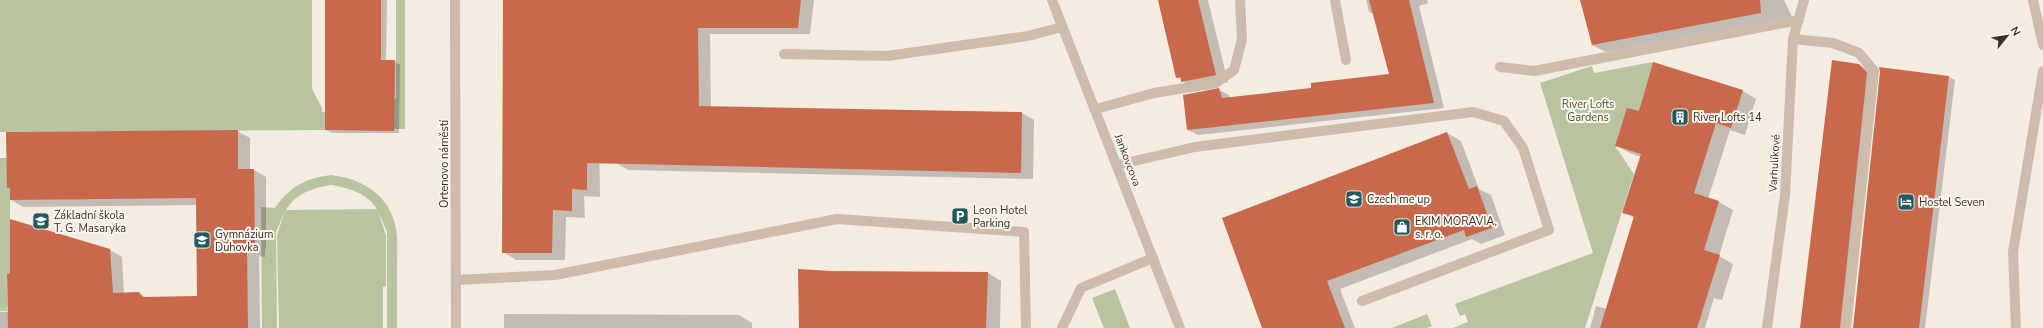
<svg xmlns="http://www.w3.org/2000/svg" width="2043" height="328" font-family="'Nunito Sans',sans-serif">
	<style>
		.green { fill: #b8c4a0; fill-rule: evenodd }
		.shadow { fill: #0003 }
		.building { fill: #c8694b }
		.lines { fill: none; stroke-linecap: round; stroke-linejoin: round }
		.lane { stroke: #cdbbac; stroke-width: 10 }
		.street { stroke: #cdbbac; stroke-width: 10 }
		.labels { text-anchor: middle; stroke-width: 4; stroke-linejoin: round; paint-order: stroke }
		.park-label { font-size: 11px; fill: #4a5a2e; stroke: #fbf5ee }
		.poi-label { font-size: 11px; fill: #3b302b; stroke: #fbf5ee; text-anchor: start }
		.street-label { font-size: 11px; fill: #3b302b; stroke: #fbf5ee }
	</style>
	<rect width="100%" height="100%" fill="#f4ebe1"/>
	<path class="green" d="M0,0H312V89L322,108V112H325V130L0,132Z
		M396,0H405V129H380L381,99H396Z
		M1653,62L1642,100L1647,102L1615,146L1634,174L1585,328H1453L1468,322L1465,314L1460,316L1455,304L1593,253L1540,83L1592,66L1594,73Z
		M0,158H7V188H10V273L7,274V311H0Z
		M331,175C363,179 390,195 396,229C398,241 397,255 397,266C397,287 397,307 397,328H387V232L378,211L386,236V286L383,287V328H279L277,236L284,213L276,232L277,328H262L261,207L275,208C289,187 306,178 331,175ZM331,185C349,188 367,193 377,209L286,210C296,193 313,188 331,185Z
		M1115,289L1130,328H1104L1092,298Z
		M1427,314L1432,326L1427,328H1392Z"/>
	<path class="shadow" d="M327,0H387L386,61H394L400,65L399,133H332L326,130Z
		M503,0H597L600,197L584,196L585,218L566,217L565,260H516L503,252Z
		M632,0H814L810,34H710L711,107L1022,113L1034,120L1033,179L628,170L616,163Z
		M1159,0H1208L1228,82L1194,88L1177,77Z
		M1366,0H1427L1428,3L1419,6L1444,108L1198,135L1188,130L1219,90L1229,95L1230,98L1311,89L1390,75L1374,14L1369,12Z
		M1581,0H1784L1792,17L1606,52L1592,45Z
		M1859,65L1865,68L1873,77L1845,328H1801Z
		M1880,68L1949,77L1955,80L1925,328H1854L1881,72Z
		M1743,91L1756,99L1745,135L1730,130L1708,199L1719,202L1733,210L1719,256L1733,264L1722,300L1714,298L1705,328H1590L1596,306L1607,309L1634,218L1624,212L1641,157L1630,153L1617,146L1639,113Z
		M237,131L250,138V170H254L266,177V249H265V257L259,256L260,328H0V312H8L110,250L122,257L124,293H139L146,298L198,297L197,205L23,207L11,200V189L8,187Z
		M1447,133L1461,141L1479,189L1491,195L1505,235L1481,244L1472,239L1340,289L1355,328H1264Z
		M831,272L988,273L1001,281L1000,328H800Z
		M504,314L739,315L752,323V328H504Z"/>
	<path class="building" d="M325,0H381V60H395L394,131L325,130Z
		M503,0H801L798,28H698L699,106L1022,112L1021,173L587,163V190L572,189V211L553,210L552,253H502Z
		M1158,0H1198L1216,75L1181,82V77L1176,78Z
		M1369,0H1409L1434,103L1187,130L1183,95L1219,88L1222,98L1311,88V83L1389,74Z
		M1580,0H1760L1761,13L1592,45Z
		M1832,60L1859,64L1867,73L1840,328H1800Z
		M1653,62L1743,90L1731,128L1716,123L1694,193L1719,201L1704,250L1720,255L1697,328H1600L1634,216L1622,213L1641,154L1615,146L1627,108L1639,111Z
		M1879,67L1949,76L1919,328H1853L1880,72Z
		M238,130V169H254L255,243H253V250H247L248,328H8L7,274L10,273V219L110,249L113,293L139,292L143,297L197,296L196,198L10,200V188H7L6,132Z
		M1447,132L1469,189L1477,186L1492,228L1466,237L1464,230L1327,281L1345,328H1262L1222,218Z
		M798,269L831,271L988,272L986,328H799Z"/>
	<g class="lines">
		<path class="lane" d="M1335,0L1346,60
			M2033,0L2043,45
			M1793,39L1833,43L1859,53L1874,71L1846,328
			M784,54L887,56L1028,36L1062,27
			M1500,67L1534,71L1799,20
			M1096,109L1154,93L1216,83L1234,70L1242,39L1240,0
			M1117,165L1195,147L1473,112L1504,121L1523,148L1549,230L1362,301
			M456,280L555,275L837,219L1024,232L1026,328
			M1062,328L1081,288L1153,258
			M2016,328L2013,252L2043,71"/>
		<path class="street" d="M455,0L456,328
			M1052,0L1180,328
			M1767,328L1785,195L1793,39L1804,0"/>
	</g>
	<defs>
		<g id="building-square" transform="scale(0.9)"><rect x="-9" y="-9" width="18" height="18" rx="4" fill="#1f5a5e" stroke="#fbf5ee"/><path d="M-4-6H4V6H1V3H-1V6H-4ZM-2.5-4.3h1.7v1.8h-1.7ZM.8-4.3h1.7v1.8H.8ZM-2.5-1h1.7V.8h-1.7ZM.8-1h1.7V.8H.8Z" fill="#fff"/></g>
		<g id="school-square" transform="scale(0.9)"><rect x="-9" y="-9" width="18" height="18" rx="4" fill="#1f5a5e" stroke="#fbf5ee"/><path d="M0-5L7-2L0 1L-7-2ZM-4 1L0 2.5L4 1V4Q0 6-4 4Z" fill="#fff"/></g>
		<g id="hotel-square" transform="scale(0.9)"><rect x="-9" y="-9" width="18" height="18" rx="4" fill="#1f5a5e" stroke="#fbf5ee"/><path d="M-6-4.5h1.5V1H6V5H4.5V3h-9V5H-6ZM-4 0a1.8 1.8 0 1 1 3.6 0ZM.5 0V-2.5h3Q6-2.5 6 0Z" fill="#fff"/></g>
		<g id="parking-square" transform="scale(0.9)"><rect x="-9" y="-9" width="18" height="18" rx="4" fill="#1f5a5e" stroke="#fbf5ee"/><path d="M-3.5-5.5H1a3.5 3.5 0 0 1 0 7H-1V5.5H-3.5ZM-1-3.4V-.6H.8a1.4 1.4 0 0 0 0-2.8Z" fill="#fff"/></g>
		<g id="shop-square" transform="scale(0.9)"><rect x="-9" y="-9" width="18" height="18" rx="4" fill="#1f5a5e" stroke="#fbf5ee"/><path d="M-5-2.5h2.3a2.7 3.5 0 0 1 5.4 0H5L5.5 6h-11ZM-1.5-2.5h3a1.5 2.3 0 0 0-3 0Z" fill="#fff"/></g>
	</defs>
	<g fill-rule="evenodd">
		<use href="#building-square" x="1680" y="117"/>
		<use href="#school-square" x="1354" y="199"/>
		<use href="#hotel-square" x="1906" y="202"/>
		<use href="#parking-square" x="960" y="216"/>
		<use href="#school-square" x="41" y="221"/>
		<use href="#shop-square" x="1402" y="227"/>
		<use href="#school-square" x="202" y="240"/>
	</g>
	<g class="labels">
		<g class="park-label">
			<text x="1588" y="108">River Lofts<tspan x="1588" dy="13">Gardens</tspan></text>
		</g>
		<g class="poi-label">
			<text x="1693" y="121">River Lofts 14</text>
			<text x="1367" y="203">Czech me up</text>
			<text x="1919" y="206">Hostel Seven</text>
			<text x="973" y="214">Leon Hotel<tspan x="973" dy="13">Parking</tspan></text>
			<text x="54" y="219">Základní škola<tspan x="54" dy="13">T. G. Masaryka</tspan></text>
			<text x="1415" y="225">EKIM MORAVIA,<tspan x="1415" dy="13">s. r. o.</tspan></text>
			<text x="215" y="238">Gymnázium<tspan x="215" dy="13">Duhovka</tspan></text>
		</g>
		<g class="street-label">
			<text transform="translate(1128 160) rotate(69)" y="4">Jankovcova</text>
			<text transform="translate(1774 163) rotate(-87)" y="4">Varhulíkové</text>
			<text transform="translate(444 164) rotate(-90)" y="4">Ortenovo náměstí</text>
		</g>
	</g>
	<g transform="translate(2007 36) rotate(60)" stroke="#fbf5ee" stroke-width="3" paint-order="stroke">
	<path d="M0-3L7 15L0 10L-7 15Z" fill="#3b302b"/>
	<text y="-6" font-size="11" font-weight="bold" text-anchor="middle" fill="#3b302b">N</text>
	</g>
</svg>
